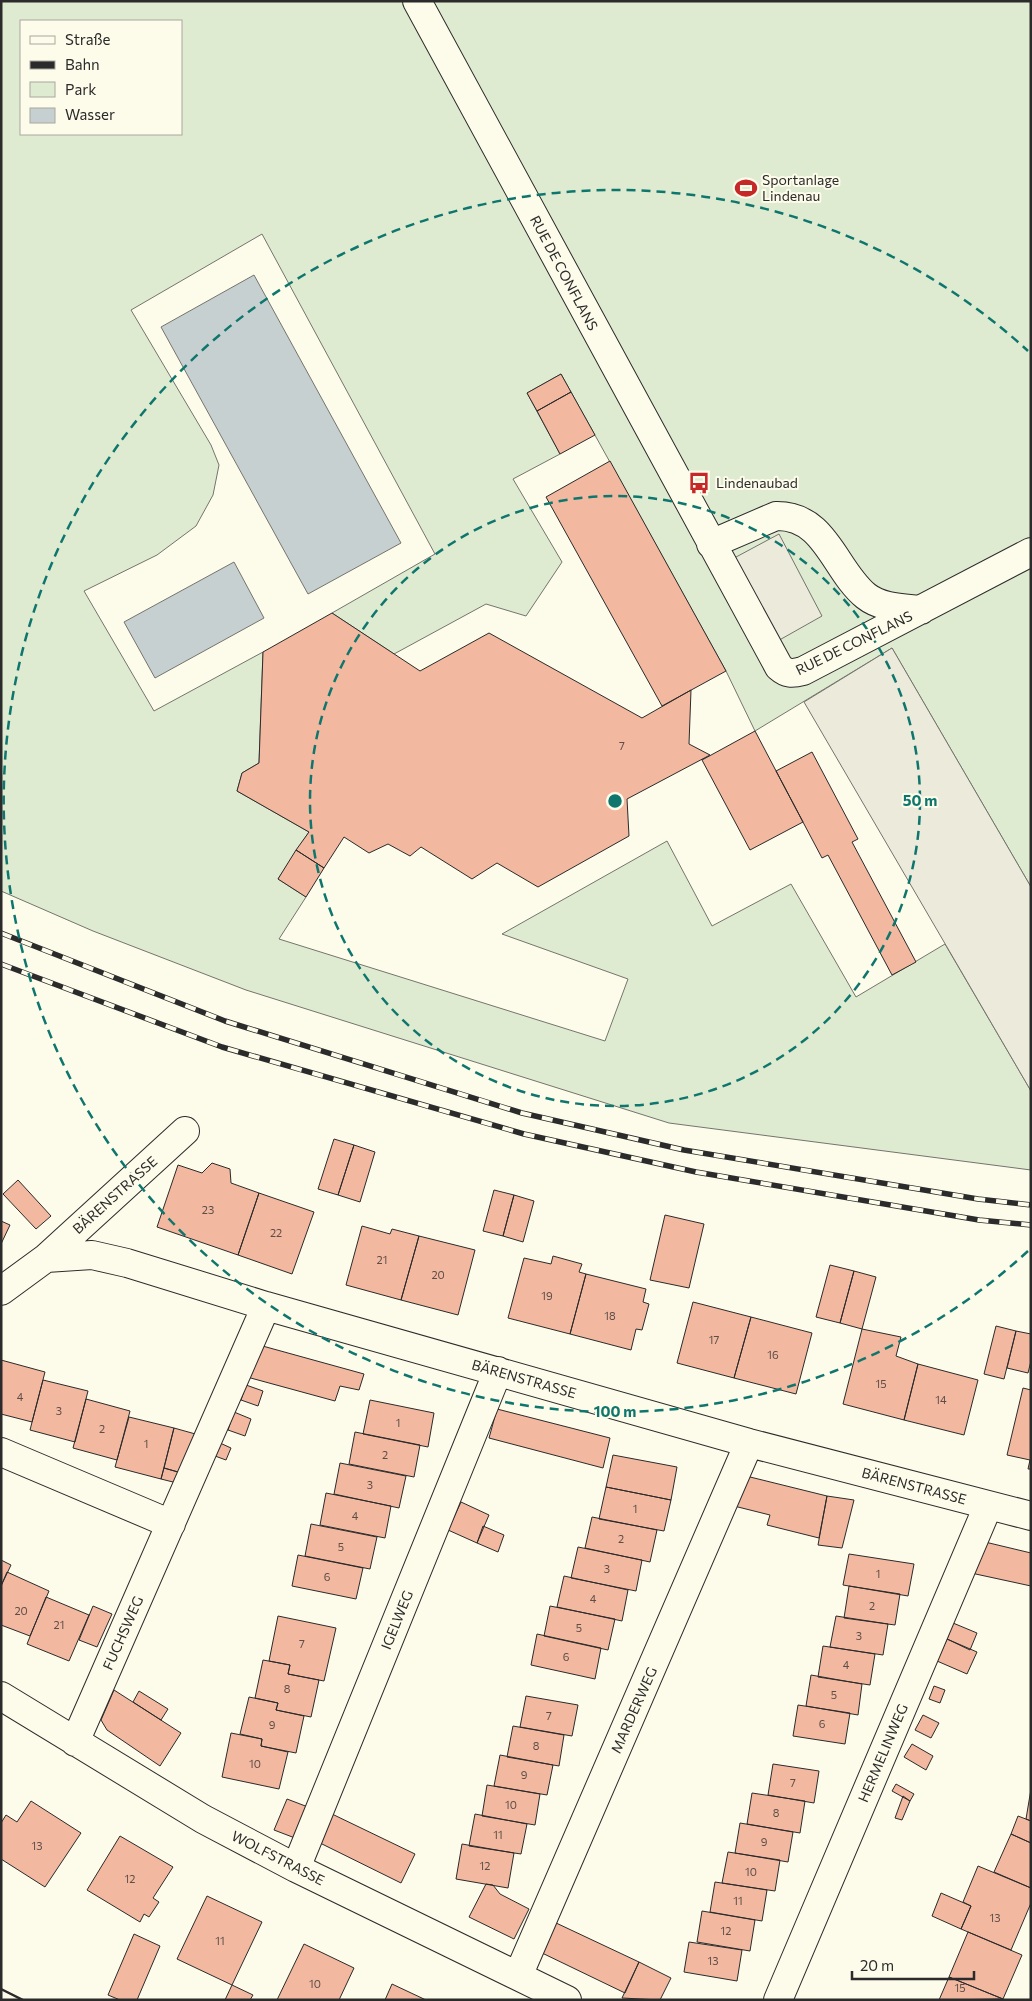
<svg xmlns="http://www.w3.org/2000/svg" width="1032" height="2001" font-family="Commissioner,sans-serif">
	<style>
		.green { fill: #deebd1; stroke: #74746e; fill-rule: evenodd }
		.parking { fill: #eceadb; stroke: #74746e }
		.water { fill: #c7d0d0; stroke: #74746e }
		.building { fill: #f2b8a0; stroke: #2b2b2b }
		.lines { fill: none; stroke-linecap: round; stroke-linejoin: round }
		.minor-casing { stroke: #2b2b2b; stroke-width: 30 }
		.minor { stroke: #fdfbea; stroke-width: 28 }
		.rail-casing { stroke: #2b2b2b; stroke-width: 5.5 }
		.rail { stroke: #fdfbea; stroke-width: 4; stroke-dasharray: 11; stroke-linecap: butt }
		.wall { stroke: #2b2b2b; stroke-width: 2.5 }
		.ring { fill: none; stroke: #0f766e; stroke-width: 2.5; stroke-dasharray: 9 6 }
		.labels { text-anchor: middle; stroke-width: 4; stroke-linejoin: round; paint-order: stroke }
		.number-label { font-size: 11px; fill: #5d4e48 }
		.poi-label { font-size: 14px; fill: #2b2b2b; stroke: #fdfbea; text-anchor: start }
		.street-label { font-size: 14px; fill: #2b2b2b; stroke: #fdfbea }
		.centre { fill: #0f766e; stroke: #fdfbea; stroke-width: 2.5 }
		.ring-label { font-size: 15px; text-anchor: middle; font-weight: bold; fill: #0f766e; stroke: #fdfbea; stroke-width: 4; stroke-linejoin: round; paint-order: stroke }
	</style>
	<rect width="100%" height="100%" fill="#fdfbea"/>
	<path class="green" d="M1,1H1031V887L892,648L755,731L726,671L561,374L527,393L560,454L513,479L562,562L526,616L486,604L394,654L332,613L435,554L262,234L131,310L211,445L219,465L213,495L196,526L157,555L84,591L154,711L263,652L259,763L242,773L237,791L309,832L278,879L306,897L279,939L605,1041L628,979L502,934L667,841L712,926L791,884L856,997L945,944L1031,1091V1170L669,1123L246,990L93,931L1,891ZM21,21H181V134H21Z"/>
	<path class="parking" d="M779,534L822,616L767,647L723,564Z
		M892,648L1031,887V1091L804,702Z"/>
	<path class="water" d="M254,275L401,543L308,594L161,327Z
		M234,562L264,618L155,678L124,622Z"/>
	<path class="building" d="M561,374L571,392L537,411L527,393Z
		M571,392L595,435L560,454L537,411Z
		M610,461L726,671L662,706L546,497Z
		M332,613L420,671L489,633L642,718L691,690L689,744L710,755L627,799L629,836L538,887L497,863L472,879L421,847L410,856L388,844L369,853L344,837L324,868L296,850L309,832L237,791L242,773L259,763L263,652Z
		M755,731L803,822L750,850L702,760Z
		M812,752L858,839L852,842L916,962L892,975L828,855L822,858L776,771Z
		M296,850L324,868L306,897L278,879Z
		M334,1139L354,1145L338,1195L318,1189Z
		M354,1145L375,1152L360,1202L338,1195Z
		M212,1163L230,1169L231,1183L259,1193L238,1255L157,1227L178,1165L202,1173Z
		M18,1180L51,1216L36,1229L3,1194Z
		M494,1190L514,1195L503,1236L483,1231Z
		M259,1193L314,1212L292,1274L238,1255Z
		M514,1195L534,1201L523,1242L503,1236Z
		M665,1215L704,1224L689,1288L650,1280Z
		M1,1221L10,1225L1,1244Z
		M362,1226L390,1234L392,1229L419,1236L401,1300L346,1285Z
		M419,1236L475,1250L458,1315L401,1300Z
		M553,1256L582,1264L579,1272L586,1274L570,1334L508,1318L524,1258L551,1264Z
		M830,1265L854,1271L840,1323L816,1317Z
		M854,1271L876,1277L862,1329L840,1323Z
		M586,1274L646,1289L643,1302L649,1304L642,1330L636,1329L631,1350L570,1334Z
		M693,1302L751,1317L734,1378L677,1363Z
		M751,1317L812,1333L796,1394L734,1378Z
		M996,1326L1016,1331L1004,1379L984,1374Z
		M862,1329L901,1337L896,1356L918,1364L904,1420L843,1404Z
		M1016,1331L1031,1334V1361L1028,1373L1007,1368Z
		M259,1345L364,1374L359,1390L340,1386L335,1401L247,1377Z
		M1,1360L45,1372L32,1422L1,1414Z
		M918,1364L978,1380L964,1435L904,1420Z
		M43,1380L88,1391L75,1442L30,1430Z
		M246,1385L263,1391L258,1406L241,1400Z
		M1023,1388L1031,1390V1469H1028L1030,1460L1007,1455Z
		M86,1399L130,1411L117,1460L73,1448Z
		M370,1400L434,1413L428,1447L363,1434Z
		M497,1409L610,1438L603,1468L489,1438Z
		M234,1412L251,1419L245,1436L228,1430Z
		M129,1417L174,1428L161,1479L115,1467Z
		M174,1428L199,1435L185,1474L164,1468Z
		M355,1432L420,1445L414,1477L349,1464Z
		M220,1443L231,1448L226,1460L215,1456Z
		M613,1455L677,1467L671,1500L606,1487Z
		M340,1463L406,1476L399,1508L334,1494Z
		M164,1468L185,1474L181,1484L161,1479Z
		M742,1475L827,1496L819,1538L767,1525L770,1515L734,1506Z
		M606,1487L671,1500L664,1531L599,1519Z
		M326,1493L391,1506L385,1538L320,1525Z
		M827,1496L854,1500L842,1548L818,1545Z
		M461,1502L489,1515L477,1543L448,1530Z
		M592,1517L657,1530L650,1562L585,1548Z
		M311,1524L377,1537L370,1569L305,1556Z
		M483,1526L504,1535L498,1552L477,1543Z
		M985,1542L1031,1553V1586L971,1573Z
		M578,1547L642,1560L636,1591L571,1578Z
		M849,1554L914,1564L908,1596L843,1585Z
		M298,1555L363,1568L356,1599L292,1586Z
		M1,1560L11,1565L1,1586Z
		M7,1572L49,1591L30,1636L1,1625V1586Z
		M564,1576L628,1590L622,1621L557,1607Z
		M849,1586L900,1594L895,1625L844,1618Z
		M46,1597L89,1615L69,1661L27,1644Z
		M93,1606L112,1614L97,1647L79,1640Z
		M550,1606L615,1619L608,1650L544,1636Z
		M278,1616L336,1628L324,1681L288,1674L290,1665L269,1661Z
		M836,1616L888,1624L883,1655L830,1647Z
		M953,1623L977,1633L970,1650L947,1639Z
		M537,1634L601,1648L595,1679L531,1665Z
		M947,1639L977,1652L967,1674L937,1661Z
		M823,1646L875,1654L870,1685L818,1677Z
		M263,1660L290,1665L288,1674L319,1680L311,1717L276,1710L278,1703L255,1698Z
		M811,1675L862,1684L858,1715L806,1706Z
		M934,1686L945,1690L940,1703L929,1699Z
		M114,1690L181,1733L160,1766L107,1730L101,1720Z
		M139,1691L168,1709L161,1720L133,1702Z
		M526,1696L578,1705L572,1736L520,1727Z
		M249,1697L278,1703L276,1710L304,1716L296,1753L261,1746L262,1739L240,1734Z
		M798,1705L850,1713L845,1744L793,1736Z
		M923,1715L939,1723L931,1738L915,1730Z
		M513,1726L564,1735L559,1766L507,1757Z
		M231,1733L262,1739L261,1746L288,1752L279,1789L222,1777Z
		M912,1744L933,1756L926,1770L904,1757Z
		M500,1755L553,1765L547,1795L494,1786Z
		M773,1764L819,1771L814,1803L768,1795Z
		M896,1784L914,1794L910,1801L892,1791Z
		M487,1785L540,1794L535,1825L482,1816Z
		M1031,1789V1821L1026,1819Z
		M752,1793L805,1801L800,1833L747,1824Z
		M903,1796L910,1801L902,1820L895,1818Z
		M287,1799L308,1807L295,1838L274,1830Z
		M31,1801L81,1833L45,1887L1,1859V1823L6,1815L17,1822Z
		M332,1814L415,1854L401,1883L318,1842Z
		M475,1814L527,1824L521,1854L469,1846Z
		M1018,1816L1031,1821V1843L1011,1834Z
		M740,1823L793,1832L788,1862L735,1853Z
		M1011,1834L1031,1843V1888L994,1872Z
		M120,1836L173,1867L153,1898L159,1902L149,1917L144,1914L140,1922L87,1890Z
		M462,1844L514,1853L508,1888L456,1879Z
		M728,1852L780,1860L775,1891L722,1883Z
		M978,1866L1031,1888V1903L1011,1950L961,1929L971,1906L963,1902Z
		M715,1882L767,1890L762,1921L710,1912Z
		M486,1884L493,1885L500,1894L529,1909L514,1939L469,1917Z
		M941,1893L971,1906L961,1929L932,1916Z
		M207,1896L262,1922L232,1985L177,1959Z
		M702,1911L755,1920L750,1951L697,1942Z
		M554,1922L639,1962L625,1993L540,1952Z
		M968,1932L1022,1955L1003,1999L949,1977Z
		M134,1934L160,1946L137,2000H120L108,1995Z
		M689,1942L742,1950L737,1981L684,1972Z
		M304,1944L354,1968L339,2000H277Z
		M639,1962L671,1978L660,2000L622,1998Z
		M949,1977L1003,1999L939,2000Z
		M392,1984L426,2000H385Z
		M232,1985L253,1995L250,2000H225Z"/>
	<g class="lines">
		<g class="minor-casing">
			<path id="minor" d="M417,1L779,667C787,674 792,674 803,671L1031,552
				M711,544L776,516C826,515 834,570 866,596C881,608 903,608 921,610
				M46,1258L185,1131
				M1,1291L46,1258L92,1255L127,1263L266,1306L749,1443L1031,1516
				M1,1452L171,1524
				M1,1696L203,1819L296,1868L567,2000
				M75,1742L266,1306
				M296,1868L498,1371
				M518,1976L749,1443
				M778,2000L988,1506"/>
		</g>
		<use href="#minor" class="minor"/>
		<g class="rail-casing">
			<path id="rail" d="M1,933L225,1021L522,1113L684,1150L978,1199L1031,1205
				M1,964L222,1047L524,1134L696,1172L979,1220L1031,1225"/>
		</g>
		<use href="#rail" class="rail"/>
		<path class="wall" d="M1,1989L23,2000"/>
	</g>
	<g class="ring">
		<circle cx="615" cy="801" r="305"/>
		<path d="M1028 1251A611 611 0 1 1 1028 351"/>
	</g>
	<defs>
		<g id="stadium-bare" transform="scale(1.725)"><path d="M0-5a6.5 5 0 1 0 0 10a6.5 5 0 1 0 0-10ZM-3.5-1.8h7v3.6h-7Z" fill="#c62828" stroke="#fdfbea" stroke-width="2.5" paint-order="stroke"/></g>
		<g id="bus-bare" transform="scale(1.725)"><path d="M-5-6H5V4H4V6H2V4H-2V6H-4V4H-5ZM-3.5-4V0h7V-4ZM-3.5 1.2v1.5H-2V1.2ZM2 1.2v1.5H3.5V1.2Z" fill="#c62828" stroke="#fdfbea" stroke-width="2.5" paint-order="stroke"/></g>
	</defs>
	<g fill-rule="evenodd">
		<use href="#stadium-bare" x="746" y="188"/>
		<use href="#bus-bare" x="699" y="483"/>
	</g>
	<g class="labels">
		<g class="number-label">
			<text x="622" y="750">7</text>
			<text x="208" y="1214">23</text>
			<text x="276" y="1237">22</text>
			<text x="382" y="1264">21</text>
			<text x="438" y="1279">20</text>
			<text x="547" y="1300">19</text>
			<text x="610" y="1320">18</text>
			<text x="714" y="1344">17</text>
			<text x="773" y="1359">16</text>
			<text x="881" y="1388">15</text>
			<text x="20" y="1401">4</text>
			<text x="941" y="1404">14</text>
			<text x="59" y="1415">3</text>
			<text x="398" y="1427">1</text>
			<text x="102" y="1433">2</text>
			<text x="146" y="1448">1</text>
			<text x="385" y="1459">2</text>
			<text x="370" y="1489">3</text>
			<text x="635" y="1513">1</text>
			<text x="355" y="1520">4</text>
			<text x="621" y="1543">2</text>
			<text x="341" y="1551">5</text>
			<text x="607" y="1573">3</text>
			<text x="878" y="1578">1</text>
			<text x="327" y="1581">6</text>
			<text x="593" y="1603">4</text>
			<text x="872" y="1610">2</text>
			<text x="21" y="1615">20</text>
			<text x="59" y="1629">21</text>
			<text x="579" y="1632">5</text>
			<text x="859" y="1640">3</text>
			<text x="302" y="1648">7</text>
			<text x="566" y="1661">6</text>
			<text x="846" y="1669">4</text>
			<text x="287" y="1693">8</text>
			<text x="834" y="1699">5</text>
			<text x="549" y="1720">7</text>
			<text x="822" y="1728">6</text>
			<text x="272" y="1729">9</text>
			<text x="536" y="1750">8</text>
			<text x="255" y="1768">10</text>
			<text x="524" y="1779">9</text>
			<text x="793" y="1787">7</text>
			<text x="511" y="1809">10</text>
			<text x="776" y="1817">8</text>
			<text x="498" y="1839">11</text>
			<text x="764" y="1846">9</text>
			<text x="37" y="1850">13</text>
			<text x="485" y="1870">12</text>
			<text x="751" y="1876">10</text>
			<text x="130" y="1883">12</text>
			<text x="738" y="1905">11</text>
			<text x="995" y="1922">13</text>
			<text x="726" y="1935">12</text>
			<text x="220" y="1945">11</text>
			<text x="713" y="1965">13</text>
			<text x="315" y="1988">10</text>
			<text x="960" y="1992">15</text>
		</g>
		<g class="poi-label">
			<text x="762" y="185">Sportanlage<tspan x="762" dy="16">Lindenau</tspan></text>
			<text x="716" y="488">Lindenaubad</text>
		</g>
		<g class="street-label">
			<text transform="translate(564 273) rotate(62)" y="5">RUE DE CONFLANS</text>
			<text transform="translate(854 643) rotate(-26)" y="5">RUE DE CONFLANS</text>
			<text transform="translate(115 1195) rotate(-42)" y="5">BÄRENSTRASSE</text>
			<text transform="translate(524 1379) rotate(16)" y="5">BÄRENSTRASSE</text>
			<text transform="translate(914 1486) rotate(15)" y="5">BÄRENSTRASSE</text>
			<text transform="translate(397 1620) rotate(-68)" y="5">IGELWEG</text>
			<text transform="translate(123 1633) rotate(-66)" y="5">FUCHSWEG</text>
			<text transform="translate(634 1710) rotate(-66)" y="5">MARDERWEG</text>
			<text transform="translate(883 1753) rotate(-67)" y="5">HERMELINWEG</text>
			<text transform="translate(278 1858) rotate(27)" y="5">WOLFSTRASSE</text>
		</g>
	</g>
	<circle cx="615" cy="801" r="8" class="centre"/>
	<g class="ring-label">
		<text x="920" y="806">50 m</text>
		<text x="615" y="1417">100 m</text>
	</g>
	<rect width="1032" height="2001" fill="none" stroke="#2b2b2b" stroke-width="5"/>
	<rect x="20" y="20" width="162" height="115" fill="#fdfbea" stroke="#a9a89e"/>
	<rect x="30" y="36" width="25" height="8" fill="#fdfbea" stroke="#a9a89e"/>
	<text x="65" y="45" font-size="15" fill="#2b2b2b">Straße</text>
	<rect x="30" y="61" width="25" height="8" fill="#2b2b2b" stroke="#a9a89e"/>
	<text x="65" y="70" font-size="15" fill="#2b2b2b">Bahn</text>
	<rect x="30" y="82" width="25" height="15" fill="#deebd1" stroke="#a9a89e"/>
	<text x="65" y="95" font-size="15" fill="#2b2b2b">Park</text>
	<rect x="30" y="108" width="25" height="15" fill="#c7d0d0" stroke="#a9a89e"/>
	<text x="65" y="120" font-size="15" fill="#2b2b2b">Wasser</text>
	<path d="M852 1971v8h122v-8" fill="none" stroke="#2b2b2b" stroke-width="2.5"/>
	<text x="860" y="1971" font-size="15" fill="#2b2b2b" stroke="#fdfbea" stroke-width="4" paint-order="stroke">20 m</text>
</svg>
